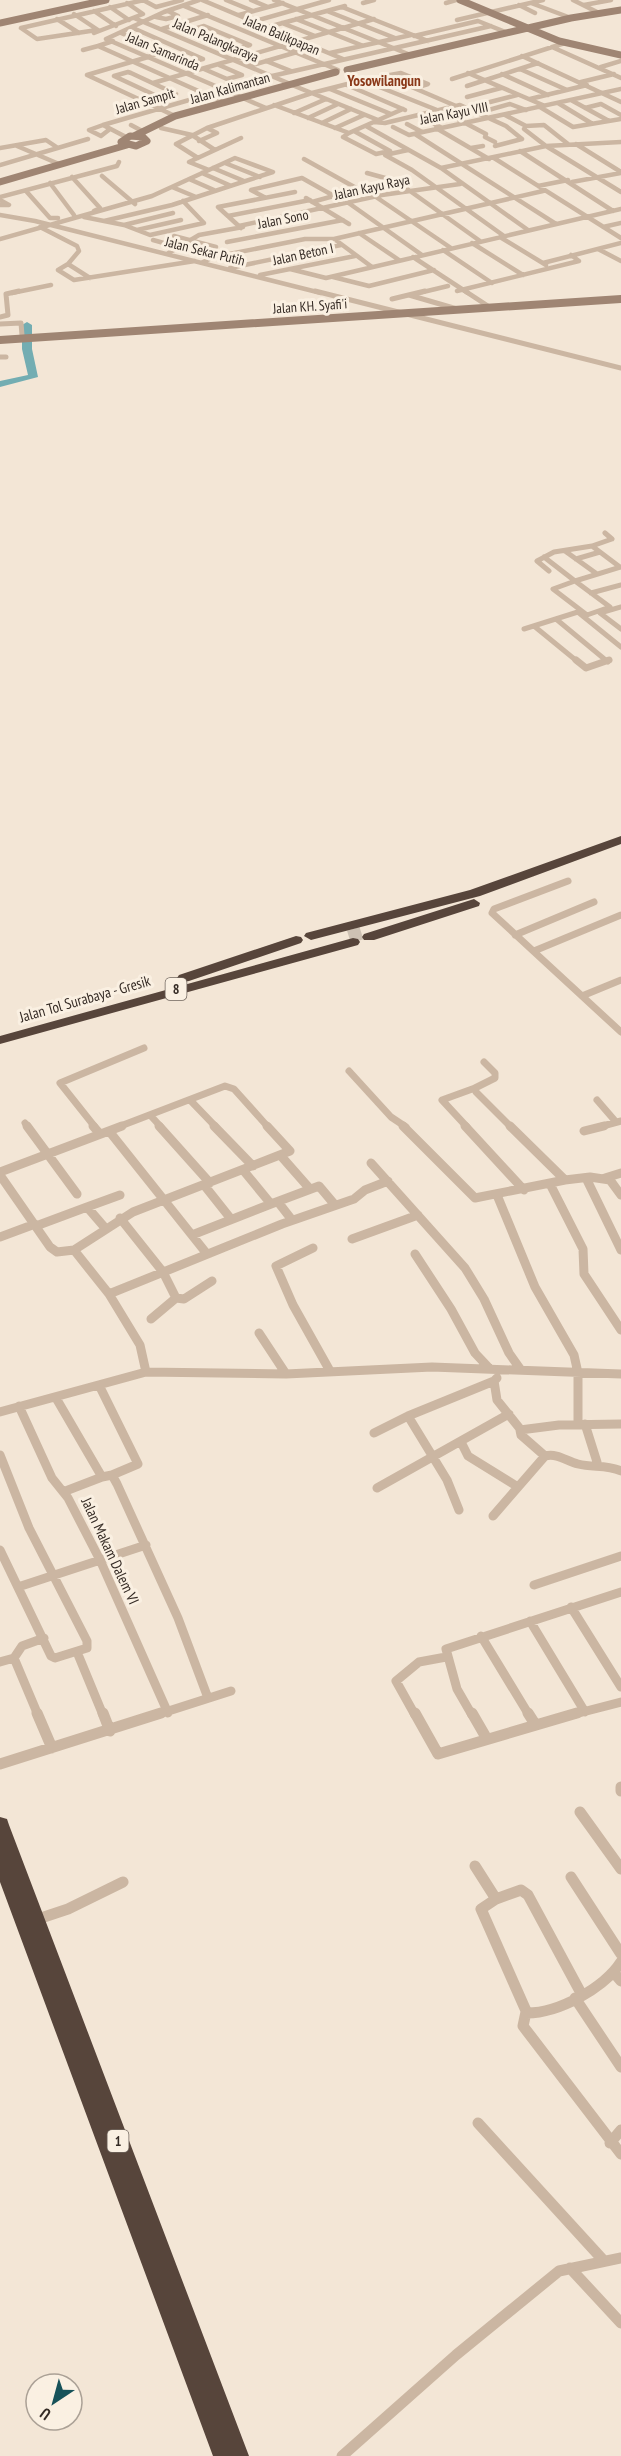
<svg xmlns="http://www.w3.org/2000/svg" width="621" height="2456" font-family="'PT Sans Narrow',sans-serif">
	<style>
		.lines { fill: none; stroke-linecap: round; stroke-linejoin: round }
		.river { fill: #73adb2; fill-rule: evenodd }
		.highway-tunnel { stroke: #cdc1b3; stroke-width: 13; stroke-dasharray: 13 7; stroke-linecap: butt }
		.street-far4 { stroke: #cbb6a2; stroke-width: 4.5 }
		.street-far3 { stroke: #cbb6a2; stroke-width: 5 }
		.street-far2 { stroke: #cbb6a2; stroke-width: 7 }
		.street-far1 { stroke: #cbb6a2; stroke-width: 9 }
		.street { stroke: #cbb6a2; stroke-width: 11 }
		.secondary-far1 { stroke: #9f8573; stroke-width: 7 }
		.secondary { stroke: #9f8573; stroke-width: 8 }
		.highway { fill: #57453b; fill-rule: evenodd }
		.labels { text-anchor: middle; stroke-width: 6; stroke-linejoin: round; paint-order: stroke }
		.far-street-label { font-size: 14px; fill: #352b25; stroke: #faf0e2 }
		.shield { fill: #faf0e2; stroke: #70665e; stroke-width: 1.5 }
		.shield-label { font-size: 14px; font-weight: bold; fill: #352b25 }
		.far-quarter-label { font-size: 15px; font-weight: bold; fill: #8a3818; stroke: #faf0e2 }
		.street-label { font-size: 15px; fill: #352b25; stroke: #faf0e2 }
	</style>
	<rect width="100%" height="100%" fill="#f3e6d6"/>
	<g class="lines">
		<path class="river" d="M27,322L32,325V349L38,377L0,387V381L28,375L22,349V325Z"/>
		<path class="highway-tunnel" d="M349,937L365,932"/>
		<path class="street-far4" d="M143,0L156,7L182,0
			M199,0L164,12L106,39L241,97
			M202,0L343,59
			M226,0L253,11
			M251,0L268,7
			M274,0L413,56
			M573,0L601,14
			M363,3L374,0
			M446,3L456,0
			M531,3L571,18
			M519,5L535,13
			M584,5L611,0
			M184,6L338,70
			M110,7L129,20
			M342,7L428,41
			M94,11L116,26
			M327,11L395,38
			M74,14L98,30
			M239,15L283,3
			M156,17L166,19L178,16L168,11
			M134,18L288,83
			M57,19L79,33
			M296,19L361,45
			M457,20L543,0
			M252,22L329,0
			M282,23L315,36
			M204,26L250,45L235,49L191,30Z
			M268,27L345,6
			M162,29L208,15
			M97,30L37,39L21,28L144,0
			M94,33L143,14L127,3
			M121,33L190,62L203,59L133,28
			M414,36L478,21L508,33
			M113,41L98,46L223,102
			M552,47L621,78
			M83,50L98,46
			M165,52L87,75L175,116
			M330,53L411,35
			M522,56L621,102
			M266,61L291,71
			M249,66L297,52
			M601,67L621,61
			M204,69L227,79L242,75L219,65
			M520,69L567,90
			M128,72L131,73L176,94L161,98L114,76Z
			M468,73L545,106
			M347,74L437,110
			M502,74L548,95
			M386,76L456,106
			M452,79L568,42
			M581,82L614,74
			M153,83L374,19
			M292,85L378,120
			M347,85L405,110
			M467,86L538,63
			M330,89L391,114
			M467,97L501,88
			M245,99L266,108
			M530,99L587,85
			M571,100L609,121
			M490,102L517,95
			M558,103L591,123
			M274,105L349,133
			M540,107L573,127L621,119
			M585,108L601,104L621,115
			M294,113L326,99
			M478,113L510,104L526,110
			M450,115L486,134L485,137L495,142
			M505,115L526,126L544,125L568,144
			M308,118L338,104
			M425,119L440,127
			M374,122L385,123L460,105L506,126L522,139L495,146
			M322,123L351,109
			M407,124L422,132
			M103,125L89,130L101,136L110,129
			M131,125L144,132
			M366,126L441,168L528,230
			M526,126L524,129L546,146L621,192
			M393,127L409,135L621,89
			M161,128L192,135L215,150
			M335,128L364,115
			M436,128L489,159
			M354,131L390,151L376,154L343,137L349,133L403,109
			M415,134L556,224
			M126,137L103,125L272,76L491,26
			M199,141L217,133L207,128
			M576,144L621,172
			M17,146L59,164
			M0,148L46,140L58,148
			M471,148L483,146
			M408,150L385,155L412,170L504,236
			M520,151L613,211
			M198,158L176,144L207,128L312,93L363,80L401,73L428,84L415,88
			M494,158L621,238
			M304,159L358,189
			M225,163L260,177
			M0,165L88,139
			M213,168L244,181
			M441,168L546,146L621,142
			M209,170L189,162L241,138
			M202,173L229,185
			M367,173L396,181L480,241
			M102,176L135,204
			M72,177L100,208L94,211
			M189,179L214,190
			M572,182L621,173
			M50,183L74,215
			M538,186L568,180
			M172,187L196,197
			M26,191L50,218H58
			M0,197L117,166L119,162
			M264,197L251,190L302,178L334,196
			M376,197L451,248
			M306,198L349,224
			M0,200L9,205H0
			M312,202L377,184
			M350,204L422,255
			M0,215L35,221L321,293
			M228,216L310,200
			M84,217L124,225L150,235L204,223L183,201
			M124,225L173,213
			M239,226L382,195L460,184
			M40,227L77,246L79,251L68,264L58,270L74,280L195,261
			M603,227L621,223
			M241,228L218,207L295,192
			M137,230L181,220
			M359,233L399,260
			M174,236L216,247
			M500,237L546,265
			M0,239L152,196L235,158L273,172L172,205L104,221
			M153,240L214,257
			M337,241L372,267
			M227,242L343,220
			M472,243L523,275
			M598,249L621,261
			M443,250L492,283
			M167,254L199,235L243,227
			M413,257L468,293
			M203,262L214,257L305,239H334L543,191
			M543,263L621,243
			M68,264L90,278
			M230,268L341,245
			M290,269L326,278L621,209
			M260,275L355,256
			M333,277L369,286L434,270
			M457,291L579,261L571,255
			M12,293L51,285
			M419,293L448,286"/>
		<path class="street-far3" d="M315,291L621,368
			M465,291L491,308
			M6,294L19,291
			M409,295L457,309
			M392,299L425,291
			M0,317L8,315L6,294
			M0,324L21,323L22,335
			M0,357H6
			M605,533L612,539L592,546L620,567
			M565,551L597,574
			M544,557L575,581
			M576,559L600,552
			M549,571L537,561L554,552L592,546
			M575,581L610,607L587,615L553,589Z
			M575,581L621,567
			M591,593L621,585
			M621,607L600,613L621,629
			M579,613L621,647
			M556,619L608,662
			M534,626L578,662
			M524,629L581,611"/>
		<path class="street-far2" d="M576,660L586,668L609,660
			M568,881L494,909L492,913L621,1032
			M515,935L594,902
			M534,951L621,915
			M582,996L621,980
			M484,1062L495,1073V1078L475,1088L476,1092L511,1127
			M349,1071L391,1117L406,1127
			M190,1100L216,1127
			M597,1100L616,1122
			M150,1115L161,1127
			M25,1123L28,1127
			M95,1127L60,1083L144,1048
			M118,1127L225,1086L234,1089L268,1127
			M467,1127L442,1100L475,1088
			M599,1127L621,1121"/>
		<path class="street-far1" d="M27,1126L77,1194
			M93,1126L100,1134
			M159,1126L210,1183
			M214,1126L253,1166
			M403,1126L475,1198L565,1180L590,1177L610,1180L621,1195
			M465,1126L524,1190
			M510,1126L565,1180
			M109,1131L207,1254
			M584,1131L604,1126
			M281,1156L310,1189
			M371,1163L465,1268L484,1299L509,1353L521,1370
			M243,1170L271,1204L319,1186L335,1205
			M0,1172L122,1126
			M0,1175L50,1247L57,1252L74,1250L133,1212L290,1151L267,1126
			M586,1178L621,1250
			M605,1178L621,1173
			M550,1184L583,1249L584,1274L621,1330
			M204,1185L231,1219
			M497,1195L535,1287L574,1355L578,1373V1424
			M278,1202L292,1220
			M87,1207L120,1195
			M120,1218L163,1272L176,1298
			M36,1226L87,1207L106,1229
			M192,1235L271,1204
			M0,1237L35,1224
			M352,1239L418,1215
			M313,1248L276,1266L293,1305L330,1371
			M74,1250L109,1294
			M415,1254L451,1309L475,1353L490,1369
			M151,1319L176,1298L184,1299L212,1281
			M259,1333L286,1374
			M146,1372L140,1345L109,1294L282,1224L354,1199L365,1190L388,1181
			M497,1378L494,1381L497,1400L521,1430
			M99,1385L138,1464L112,1475
			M56,1398L102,1477L112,1475L117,1484L178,1618L208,1698
			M19,1406L52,1478L68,1498L100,1560L168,1713
			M0,1412L146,1372L286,1374L432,1367L621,1374
			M408,1416L494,1381
			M585,1424L597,1462
			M374,1433L408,1416L447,1480L459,1510
			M461,1442L468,1456L518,1487
			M0,1455L29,1528L87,1641V1648L55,1658L51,1656L0,1550
			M545,1456L521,1435L520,1430L559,1425L621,1424
			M377,1488L509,1414
			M63,1492L102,1477
			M493,1516L545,1456C558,1453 566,1461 578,1464C593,1468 606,1464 621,1471
			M534,1585L621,1556
			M18,1587L146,1545
			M571,1607L621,1687
			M530,1621L585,1712
			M481,1636L529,1715
			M77,1652L103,1715
			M0,1662L14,1658
			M38,1715L14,1658L22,1646L44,1638
			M156,1715L231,1691
			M415,1715L396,1681L419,1662L446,1657
			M472,1715L457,1689L446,1649L621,1592
			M571,1715L621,1702"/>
		<path class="street" d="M37,1713L52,1748
			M103,1713L110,1731
			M415,1713L438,1754L577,1713
			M472,1713L487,1739
			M528,1713L535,1724
			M0,1764L161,1713
			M621,1787V1791
			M580,1812L621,1869
			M475,1866L496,1899L521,1890L528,1895L582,1995
			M571,1877L621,1954
			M496,1899L481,1909L527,2013C559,2013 604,1988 621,1962
			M35,1920L68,1909L123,1882
			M615,1974L621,1981
			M575,1998L621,2067
			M526,2012L523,2026L621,2154
			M478,2123L604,2261
			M610,2143L621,2130
			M570,2268L621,2323
			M342,2456L456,2355L559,2271L621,2258"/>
		<path class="secondary-far1" d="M460,0L559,41L621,55
			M0,23L106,0
			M347,70L571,18L621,10
			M130,136L143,137L147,141L136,146L121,142Z
			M134,136L175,116L336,72
			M0,182L127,145"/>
		<path class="secondary" d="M0,340L621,299"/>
		<path class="highway" d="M621,836V844L480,896L311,940L304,936L306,933L470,890Z
			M474,899L480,903L479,906L374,940H364L362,937L364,934Z
			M296,936L301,937L303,940L301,943L189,981L184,982L177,978L179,975Z
			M353,938L358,939L360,942L358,945L0,1044V1036Z
			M0,1817L7,1819L9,1825L249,2456H213L0,1882Z"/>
	</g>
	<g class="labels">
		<g class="far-street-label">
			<text transform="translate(282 35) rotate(23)" y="5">Jalan Balikpapan</text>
			<text transform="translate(216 40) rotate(23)" y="5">Jalan Palangkaraya</text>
			<text transform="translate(163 51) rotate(23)" y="5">Jalan Samarinda</text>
			<text transform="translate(230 88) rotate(-16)" y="5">Jalan Kalimantan</text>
			<text transform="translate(145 101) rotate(-16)" y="5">Jalan Sampit</text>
			<text transform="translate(454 113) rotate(-11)" y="5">Jalan Kayu VIII</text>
			<text transform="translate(372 187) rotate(-12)" y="5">Jalan Kayu Raya</text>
			<text transform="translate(283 219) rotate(-11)" y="5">Jalan Sono</text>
			<text transform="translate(205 251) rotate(14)" y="5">Jalan Sekar Putih</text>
			<text transform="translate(303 254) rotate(-12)" y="5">Jalan Beton I</text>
			<text transform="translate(310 306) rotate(-4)" y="5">Jalan KH. Syafi'i</text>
		</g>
		<g class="shield">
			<rect x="165.5" y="978" width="21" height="22" rx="4.5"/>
			<rect x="107.5" y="2130" width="21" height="22" rx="4.5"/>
		</g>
		<g class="shield-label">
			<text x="176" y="994">8</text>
			<text x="118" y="2146">1</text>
		</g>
		<g class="far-quarter-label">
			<text x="384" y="86">Yosowilangun</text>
		</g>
		<g class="street-label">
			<text transform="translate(85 999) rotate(-16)" y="5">Jalan Tol Surabaya - Gresik</text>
			<text transform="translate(110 1551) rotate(65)" y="5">Jalan Makam Dalem VI</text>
		</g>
	</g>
	<g transform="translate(54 2402) rotate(216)"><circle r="28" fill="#faf0e2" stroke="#aba196" stroke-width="1.5"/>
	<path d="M0-4.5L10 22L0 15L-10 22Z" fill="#175259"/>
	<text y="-9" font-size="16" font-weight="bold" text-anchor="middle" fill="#352b25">U</text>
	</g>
</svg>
